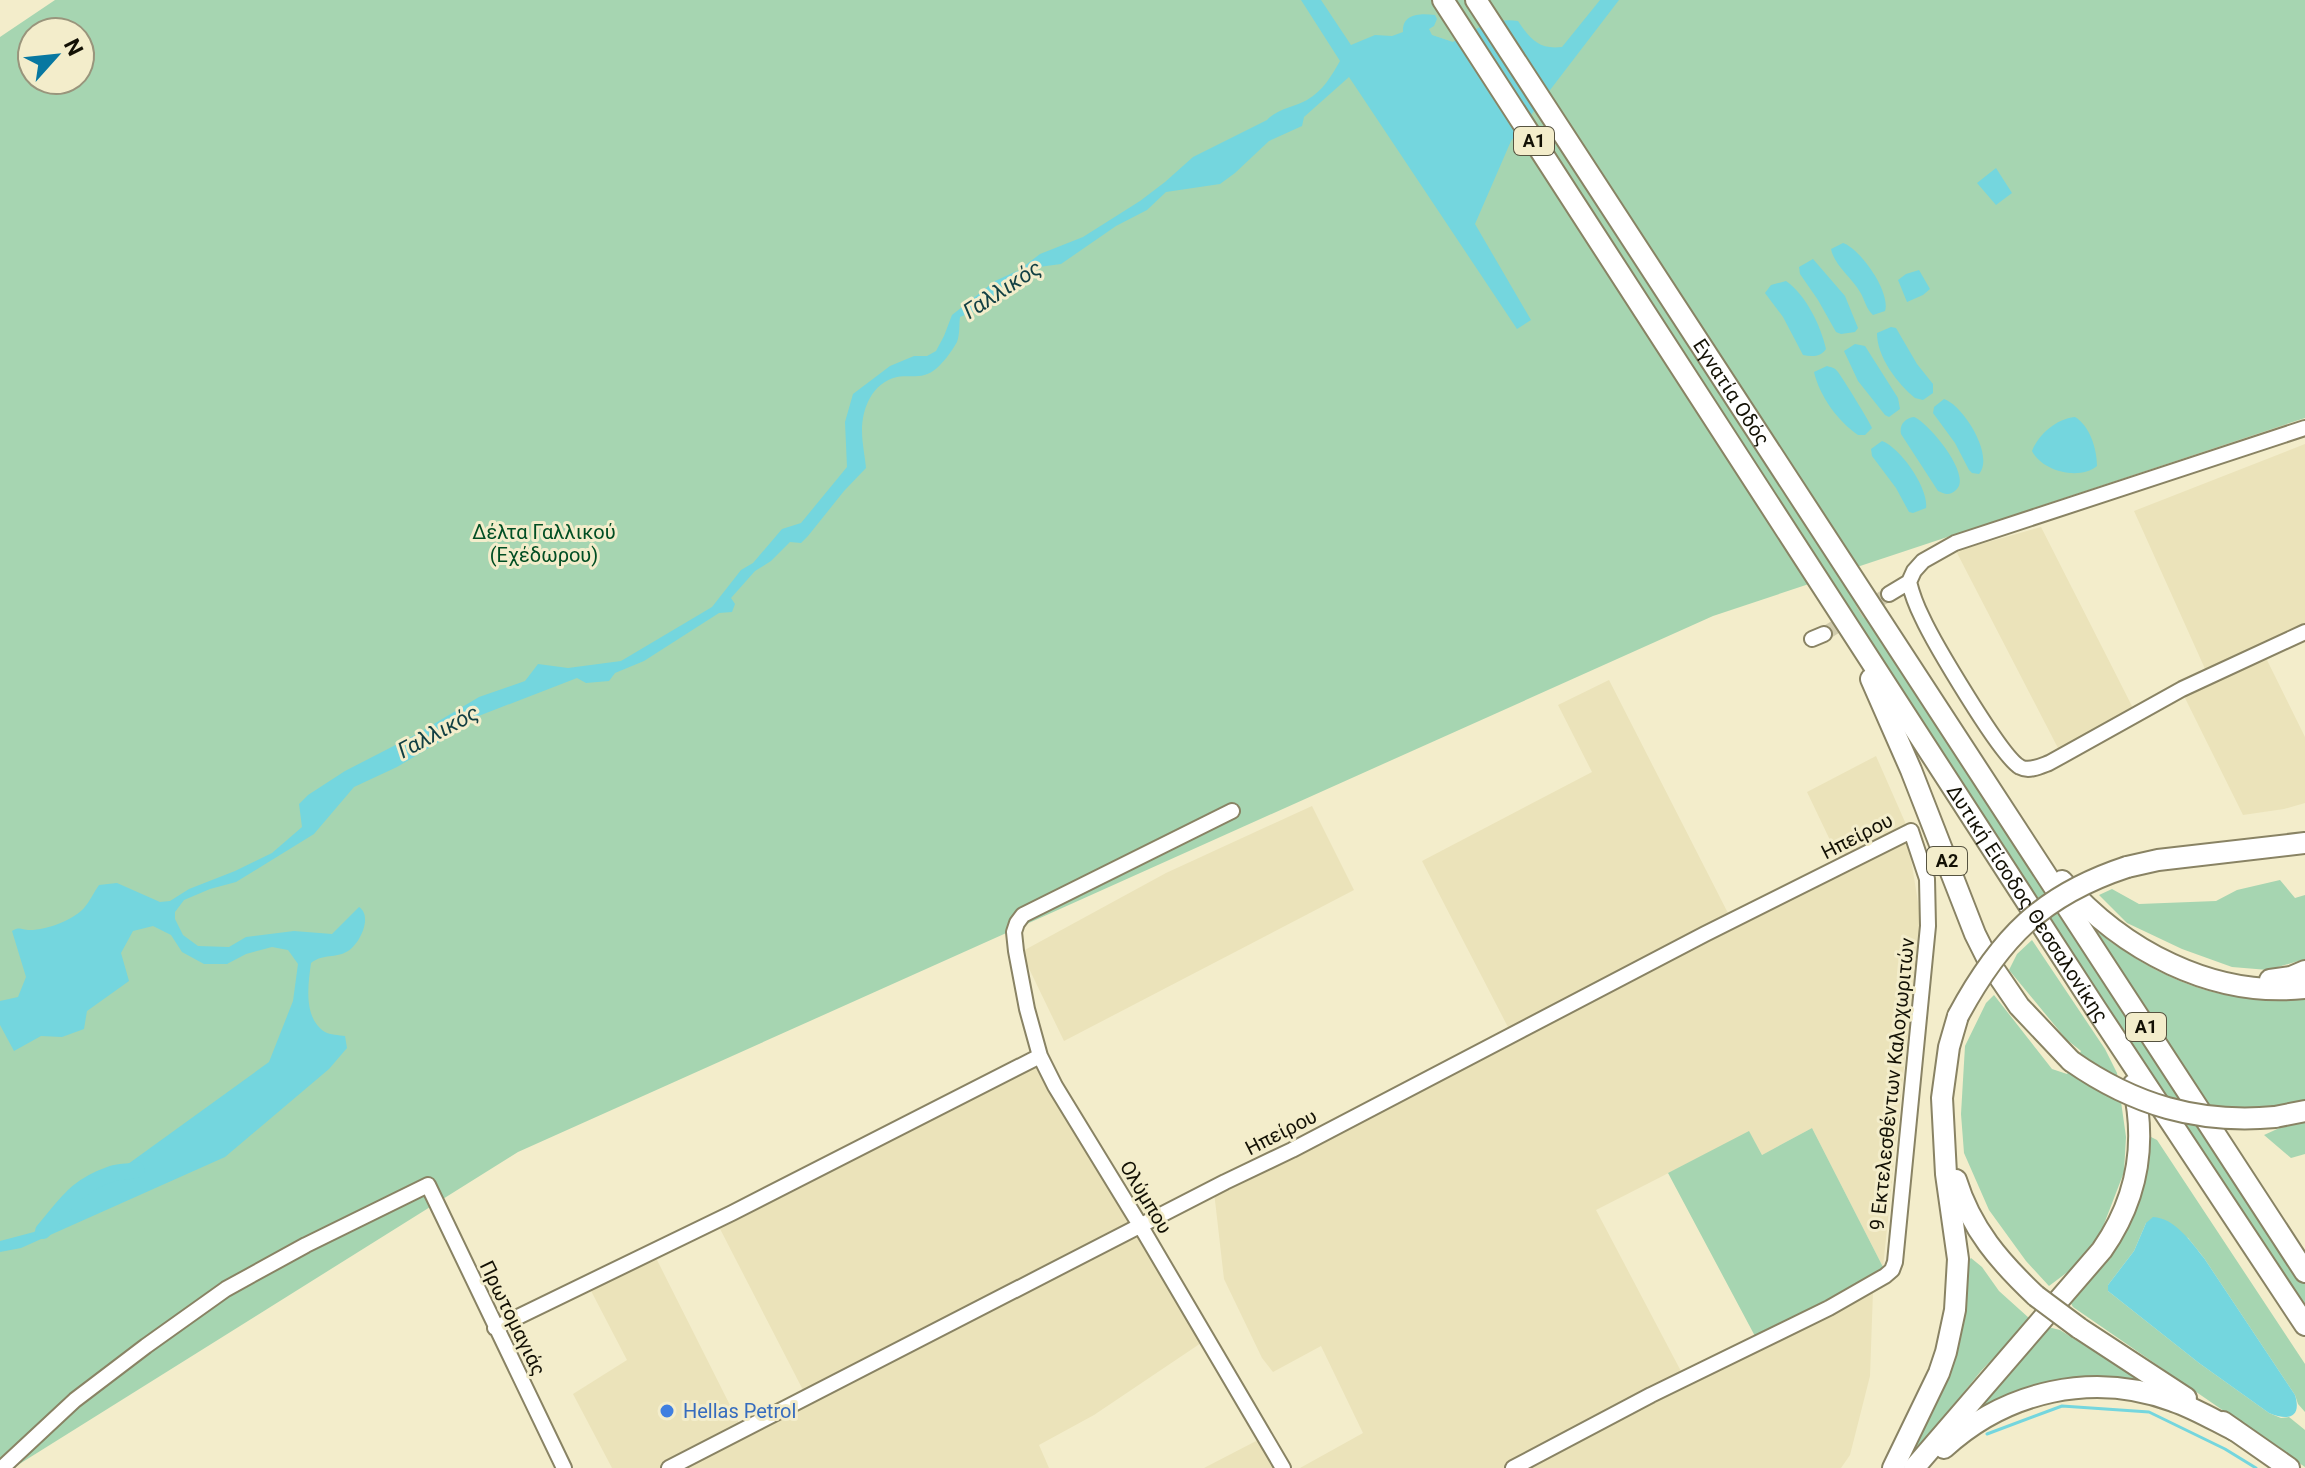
<svg xmlns="http://www.w3.org/2000/svg" width="2305" height="1468" font-family="Roboto,sans-serif">
	<style>
		.built { fill: #ebe3ba }
		.green { fill: #a6d5b1; fill-rule: evenodd }
		.water { fill: #74d6de }
		.lines { fill: none; stroke-linecap: round; stroke-linejoin: round }
		.stream { stroke: #74d6de; stroke-width: 3 }
		.river { stroke: #74d6de; stroke-width: 16 }
		.minor-tunnel { stroke: #d1ccad; stroke-width: 14; stroke-dasharray: 14 7; stroke-linecap: butt }
		.minor-casing { stroke: #898364; stroke-width: 18 }
		.highway-casing { stroke: #898364; stroke-width: 24 }
		.minor { stroke: #fff; stroke-width: 14 }
		.highway { stroke: #fff; stroke-width: 20 }
		.highway-bridge-casing { stroke: #898364; stroke-width: 24; stroke-linecap: butt }
		.highway-bridge { stroke: #fff; stroke-width: 20 }
		.shop-dot { fill: #3f7fe0; stroke: #f3edcb; stroke-width: 3 }
		.labels { text-anchor: middle; stroke-width: 6; stroke-linejoin: round; paint-order: stroke }
		.shield { fill: #f3edcb; stroke: #565340; stroke-width: 2 }
		.shield-label { font-size: 18px; font-weight: bold; fill: #131105 }
		.street-label { font-size: 20px; fill: #131105; stroke: #f3edcb }
		.park-label { font-size: 20px; fill: #004e23; stroke: #f3edcb }
		.shop-label { font-size: 20px; fill: #366cbe; stroke: #f3edcb; text-anchor: start }
		.water-label { font-size: 22px; font-style: italic; fill: #113f43; stroke: #f3edcb }
	</style>
	<rect width="100%" height="100%" fill="#f3edcb"/>
	<path class="built" d="M2305,444V626L2206,671L2134,511Z
		M2041,527L2135,712L2059,750L1956,551Z
		M2264,654L2305,737V803L2284,809L2243,815L2183,694Z
		M1609,680L1730,917L1840,861L1807,792L1876,756L1905,822L1922,927L1906,1049L1883,1267L1812,1128L1762,1155L1749,1132L1596,1210L1683,1375L1869,1280L1873,1291L1870,1376L1850,1455L1841,1468H1300L1363,1433L1321,1346L1273,1372L1262,1358L1224,1279L1213,1183L1510,1031L1422,861L1592,772L1558,705Z
		M1312,806L1354,890L1064,1041L1021,952L1166,873Z
		M1028,1064L1039,1065L1204,1341L1094,1415L1039,1445L1049,1468H612L573,1394L627,1360L589,1287L654,1254L740,1425L803,1390L717,1223Z
		M1258,1440L1277,1468H1204Z"/>
	<path class="green" d="M55,0H2305V418L1842,572L2305,1284V1310L1827,578L1713,616L518,1152L13,1468H0V37ZM32,32H80V80H32Z
		M2280,880L2295,898L2305,895V959L2268,970L2232,967L2182,949L2127,923L2099,895L2112,889L2139,904L2216,901L2237,890Z
		M2076,914C2124,956 2184,993 2249,998C2267,1000 2286,998 2305,996V1101L2273,1109L2211,1108Z
		M2032,940L2105,1049L2117,1073L2126,1137L2124,1172L2101,1232L2077,1265L2049,1286L2026,1261L1989,1210L1964,1153L1961,1114L1965,1046L1986,1003L1994,995L2052,1069L2067,1074L2081,1051L2066,1039L2009,970L2017,954Z
		M2305,1121V1154L2291,1158L2264,1135L2286,1125Z
		M1812,1128L1883,1267L1869,1280L1756,1338L1668,1173L1749,1131L1762,1155Z
		M2151,1137L2157,1140L2305,1364V1412L2298,1404L2295,1395L2204,1258L2188,1238L2146,1223L2134,1251L2108,1285V1291L2199,1363L2269,1413L2281,1418L2289,1417L2305,1430V1467L2073,1307L2069,1300L2080,1284L2146,1139Z
		M1971,1258L1982,1267L1999,1291L2029,1318L2027,1323L1981,1371L1918,1449L1913,1448L1969,1260Z
		M2048,1327L2060,1330L2147,1384L2007,1397L1977,1410Z"/>
	<path class="water" d="M1301,0H1321L1351,45L1375,35L1392,36L1403,32C1402,13 1421,13 1435,15L1437,19L1434,26L1429,29L1432,35L1453,42C1473,30 1493,17 1518,21C1530,39 1539,50 1562,47L1600,0H1619L1511,141L1475,224L1531,320L1517,329L1349,77L1304,117L1302,126L1269,141L1235,173L1220,184L1166,192L1147,210L1116,226L1061,264L1039,267L1015,287L970,313L960,317C959,325 960,334 957,342C952,351 942,365 933,371C922,379 909,375 897,377C872,383 862,408 862,431C862,443 865,456 866,468L844,491L808,536L801,543L790,542L771,561L755,571L731,598L735,604L732,612L719,613L644,661L615,673L609,681L586,683L577,678L476,717L449,736L397,767L354,787L314,834L236,882L210,889L184,900L175,912V919L183,935L198,946L229,947L246,937L294,931L332,934L359,907C373,916 360,944 348,951C335,959 324,953 311,963C308,985 303,1018 325,1032C330,1035 339,1035 345,1036L347,1048L329,1069L225,1157L21,1248L0,1252V1241L34,1232L269,1062L293,1001L298,964L288,950L272,947L246,954L227,964H204L182,952L171,935L153,926L133,931L121,953L129,981L87,1011L84,1029L62,1037L41,1036L14,1051L0,1025V1001L18,997L26,977L12,931C20,926 21,930 30,930C47,930 73,920 84,908C90,901 94,892 99,885L117,883L160,902L170,901L189,889L235,871L272,853L302,827L299,804L308,795L345,771L417,734L479,697L525,681L538,664L568,668L621,661L712,607L741,570L753,563L782,529L801,523L847,467L845,422L853,394L890,366L914,356H927L936,351L944,336L952,315L995,281L1019,270L1040,254L1083,237L1140,201L1165,182L1193,157L1267,120C1277,109 1294,107 1307,100C1323,91 1332,75 1340,61Z
		M1996,168L2012,193L1996,205L1977,183Z
		M1843,243C1861,249 1891,293 1885,311L1873,315C1866,309 1865,300 1860,292C1852,278 1834,265 1831,249Z
		M1813,259L1845,296L1858,328L1855,332L1841,334L1836,332L1818,300L1800,274L1799,267Z
		M1919,270L1930,289L1923,295L1907,302L1898,280L1906,274Z
		M1786,281C1806,295 1821,326 1826,349C1821,357 1812,357 1803,355L1783,317L1765,293L1771,285Z
		M1891,327L1896,328L1917,364L1933,384V393L1923,400L1915,398C1897,383 1877,357 1877,333Z
		M1855,344L1865,346L1898,398L1900,409L1889,417L1885,415L1858,381L1844,351Z
		M1827,366C1833,368 1834,367 1838,372C1842,377 1871,424 1872,428L1865,435H1858C1838,421 1820,397 1814,372Z
		M1944,399C1963,405 1995,456 1979,474L1972,473L1969,470L1955,443L1933,413L1934,407Z
		M1914,417C1929,423 1973,476 1956,490C1950,496 1944,494 1938,491L1901,434C1899,425 1905,418 1914,417Z
		M2075,417C2090,426 2097,449 2097,466C2079,481 2042,471 2032,451C2039,434 2056,419 2075,417Z
		M1882,441C1901,448 1929,489 1926,508L1913,513L1909,512L1896,488L1872,456L1871,449Z
		M2153,1217C2175,1218 2191,1242 2204,1258L2295,1395C2302,1418 2288,1421 2269,1413L2199,1363L2108,1291V1285L2134,1251L2146,1223Z"/>
	<g class="lines">
		<path class="stream" d="M1987,1434L2062,1406L2149,1412L2225,1449L2256,1468"/>
		<path class="river" d="M43,1231C67,1203 74,1187 111,1174C119,1171 129,1172 137,1170"/>
		<path class="minor-tunnel" d="M1824,634L1889,594"/>
		<g class="minor-casing">
			<path id="minor" d="M1909,582C1912,594 1916,605 1922,617C1933,641 2001,757 2020,767C2029,772 2041,766 2049,763L2182,689L2305,632
				M1889,594L1909,582L1914,571L1923,561L1955,543L2305,428
				M1812,639L1824,634
				M1232,811L1023,915L1017,923L1014,932L1016,951L1027,1009L1040,1056L1055,1086L1140,1225L1283,1468
				M495,1328L732,1213L1040,1056
				M2,1468L75,1400L146,1346L226,1289L306,1245L428,1185L564,1468
				M669,1468L1225,1182L1292,1150L1705,934L1911,831L1927,879L1928,926L1895,1262L1892,1270L1885,1276L1829,1308L1651,1395L1513,1468"/>
		</g>
		<g class="highway-casing">
			<g id="highway">
				<path id="s1" d="M1443,0L2096,1009L2305,1325"/>
				<path id="s2" d="M1476,0L2305,1272"/>
				<path d="M1871,679L1911,770L1975,934L1989,962L2019,1006L2071,1061"/>
				<path d="M2127,867L2158,860L2305,843"/>
				<path d="M2062,881C2122,950 2212,998 2305,988"/>
				<path d="M2270,980L2291,977L2305,971"/>
				<path d="M2275,1117L2305,1111"/>
				<path d="M1956,1180C1971,1229 2000,1262 2036,1296"/>
				<path d="M2079,1328L2186,1398"/>
				<path d="M2223,1422L2289,1468"/>
				<path d="M1944,1448C2006,1391 2093,1371 2173,1401C2194,1408 2214,1420 2234,1430"/>
				<path d="M1893,1468L1939,1373L1946,1352L1955,1310L1958,1259L1946,1174L1942,1098L1949,1047L1958,1016"/>
				<path d="M1914,1468L2102,1250C2137,1200 2147,1144 2133,1085"/>
			</g>
		</g>
		<use href="#minor" class="minor"/>
		<use href="#highway" class="highway"/>
		<g class="highway-bridge-casing">
			<path id="highway-bridge" d="M1958,1016C2000,938 2042,895 2127,867
				M2071,1061C2134,1105 2198,1124 2275,1117
				M2036,1296L2079,1328"/>
		</g>
		<use href="#highway-bridge" class="highway-bridge"/>
	</g>
	<circle class="shop-dot" cx="667" cy="1411" r="8"/>
	<g class="labels">
		<g class="shield">
			<rect x="1514" y="127" width="40" height="28" rx="6"/>
			<rect x="1927" y="847" width="40" height="28" rx="6"/>
			<rect x="2126" y="1013" width="40" height="28" rx="6"/>
		</g>
		<g class="shield-label">
			<text x="1534" y="147">Α1</text>
			<text x="1947" y="867">Α2</text>
			<text x="2146" y="1033">Α1</text>
		</g>
		<g class="street-label">
			<text dy="7" stroke="none"><textPath href="#s2" startOffset="468">Εγνατία Οδός</textPath></text>
			<text transform="translate(1857 836) rotate(-27)" y="7">Ηπείρου</text>
			<text dy="7" stroke="none"><textPath href="#s1" startOffset="1076">Δυτική Είσοδος Θεσσαλονίκης</textPath></text>
			<text transform="translate(1892 1084) rotate(-84)" y="7">9 Εκτελεσθέντων Καλοχωριτών</text>
			<text transform="translate(1281 1132) rotate(-27)" y="7">Ηπείρου</text>
			<text transform="translate(1146 1197) rotate(59)" y="7">Ολύμπου</text>
			<text transform="translate(513 1318) rotate(64)" y="7">Πρωτομαγιάς</text>
		</g>
		<g class="park-label">
			<text x="544" y="539">Δέλτα Γαλλικού<tspan x="544" dy="23">(Εχέδωρου)</tspan></text>
		</g>
		<g class="shop-label">
			<text x="683" y="1418">Hellas Petrol</text>
		</g>
		<g class="water-label">
			<text transform="translate(1002 289) rotate(-33)" y="8">Γαλλικός</text>
			<text transform="translate(438 731) rotate(-28)" y="8">Γαλλικός</text>
		</g>
	</g>
	<g transform="translate(56 56) rotate(63)"><circle r="38" fill="#f3edcb" stroke="#99957c" stroke-width="2"/>
	<path d="M0-6L14 30L0 20L-14 30Z" fill="#0778a1"/>
	<text y="-12" font-size="22" font-weight="bold" text-anchor="middle" fill="#131105">N</text>
	</g>
</svg>
